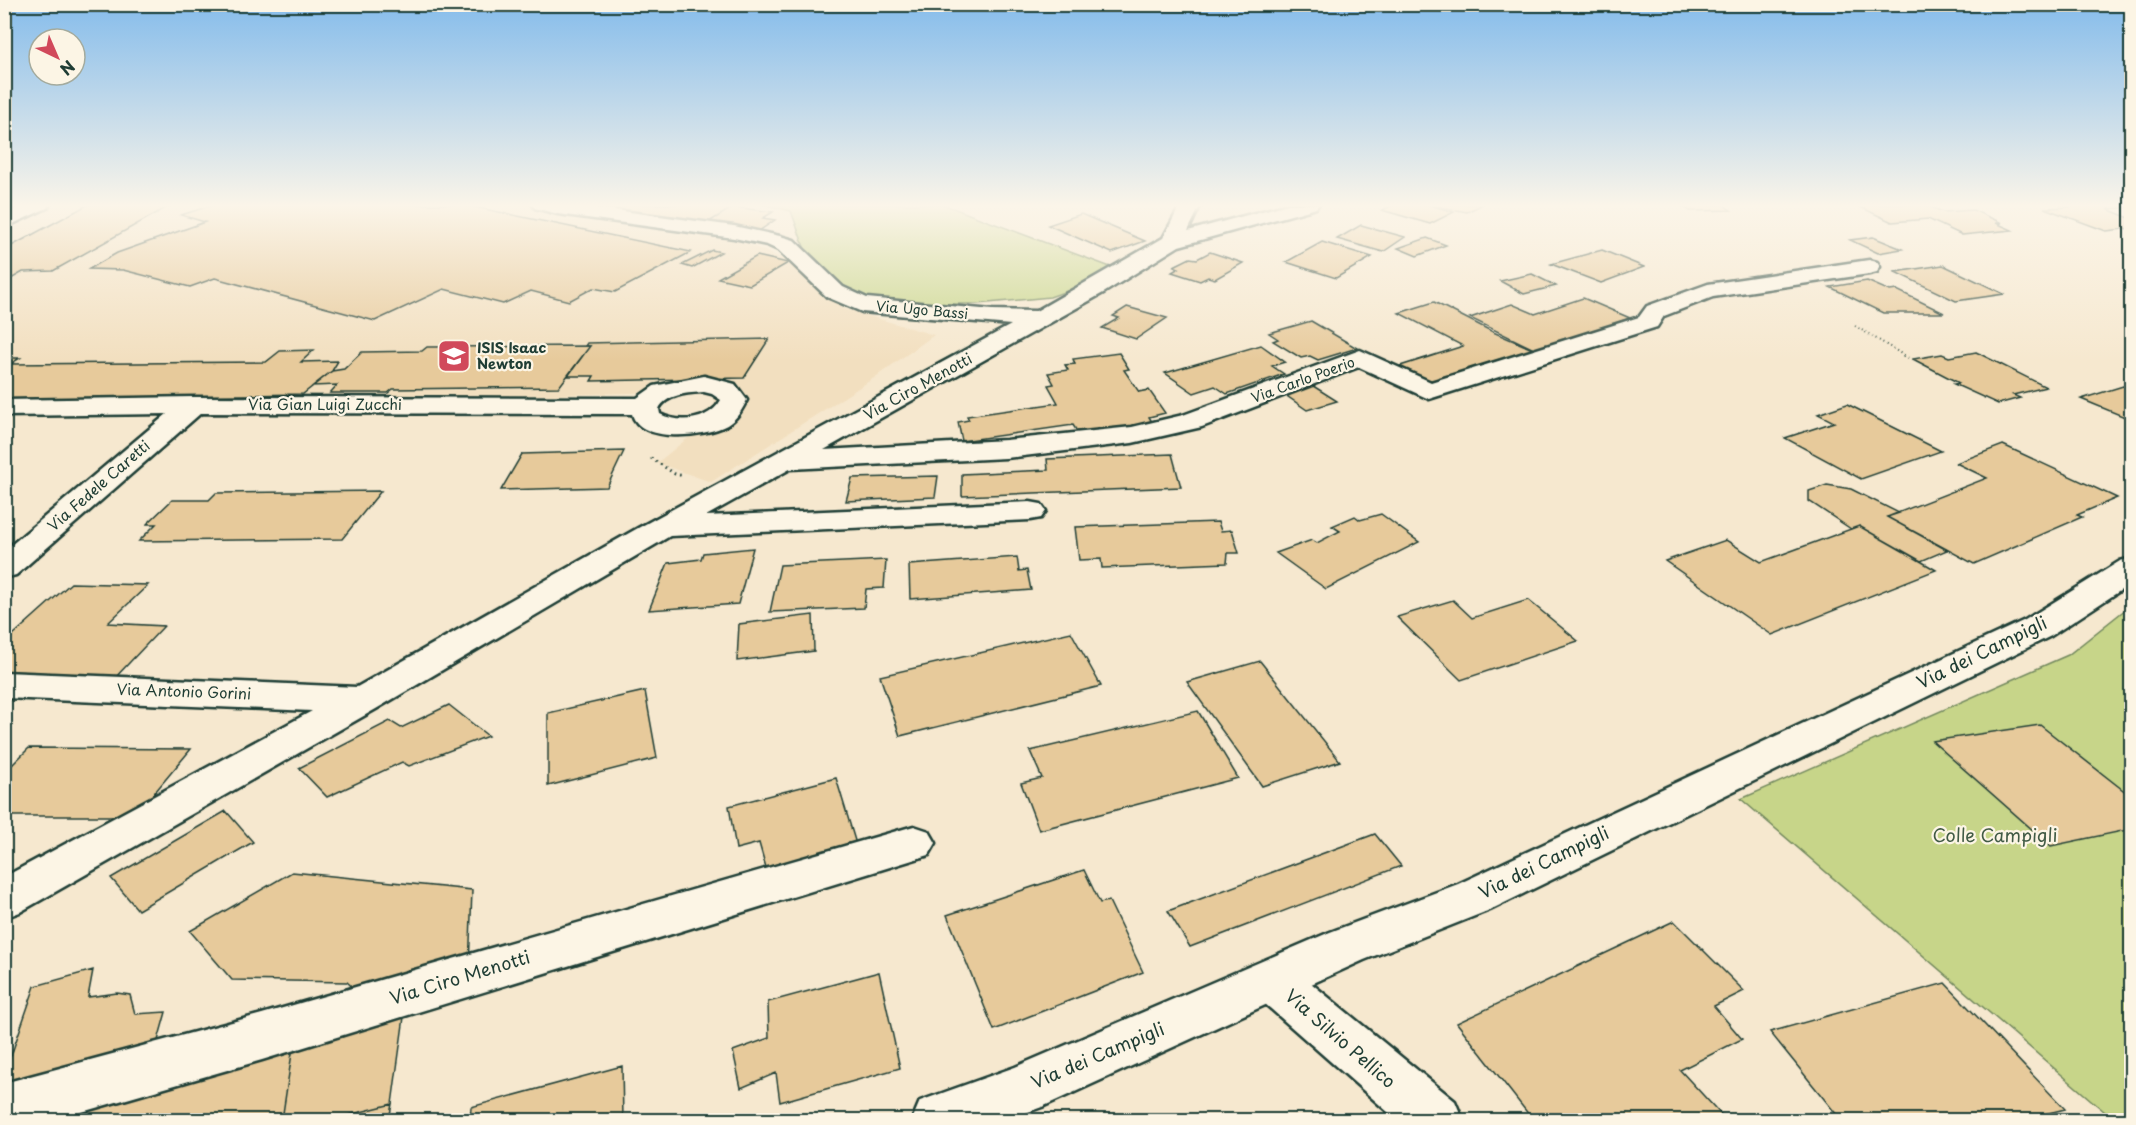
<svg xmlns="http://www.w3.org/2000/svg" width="2136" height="1125" font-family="'Playpen Sans',sans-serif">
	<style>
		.built { fill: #f2dfbf }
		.green { fill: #c7d589; stroke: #73895e; stroke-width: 1.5 }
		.building { fill: #e7ca9b; stroke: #1f3d34; stroke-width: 1.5 }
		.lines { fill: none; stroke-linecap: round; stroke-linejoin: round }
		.street-casing { stroke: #1f3d34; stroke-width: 5 }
		.secondary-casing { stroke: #1f3d34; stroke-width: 5 }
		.path-far1 { stroke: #1f3d34; stroke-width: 2; stroke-dasharray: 1 3; stroke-linecap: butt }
		.path { stroke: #1f3d34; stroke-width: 3; stroke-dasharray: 1.5 4; stroke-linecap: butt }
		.street { fill: #fcf5e5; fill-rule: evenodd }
		.secondary { fill: #fcf5e5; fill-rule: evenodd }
		.labels { text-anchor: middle; stroke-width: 4.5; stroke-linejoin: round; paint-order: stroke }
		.far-street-label { font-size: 14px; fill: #1f3d34; stroke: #fcf5e5 }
		.far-poi-label { font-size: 14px; font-weight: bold; fill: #1f3d34; stroke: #fcf5e5; text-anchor: start }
		.street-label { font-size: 15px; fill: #1f3d34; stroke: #fcf5e5 }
		.near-street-label { font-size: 18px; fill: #1f3d34; stroke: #fcf5e5 }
		.near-park-label { font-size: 18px; fill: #415b45; stroke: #fcf5e5 }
	</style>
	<rect width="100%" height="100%" fill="#f6e8cf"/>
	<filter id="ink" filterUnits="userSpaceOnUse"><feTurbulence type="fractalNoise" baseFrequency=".0167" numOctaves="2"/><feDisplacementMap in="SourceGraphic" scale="12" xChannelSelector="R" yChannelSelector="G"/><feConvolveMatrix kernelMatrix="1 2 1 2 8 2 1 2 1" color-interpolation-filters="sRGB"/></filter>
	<g filter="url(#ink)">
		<path class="built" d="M59,204H537L622,217L737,240L789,261L842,308L934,335L874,378L711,482L657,463L705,424L715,419L714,385L632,393L397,399L5,404V232Z"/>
		<path class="green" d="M762,204H942L1113,268L1089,283L1050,297L977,304H909L860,298L831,279L806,252L791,211Z
			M2131,605V1120H2108L2112,1118L1741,799L2068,655Z"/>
		<path class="building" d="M89,204H173L53,271L23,272L4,283V250Z
			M216,204H460L691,252L615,292L593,288L569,301L531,291L503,304L444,289L375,321L215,278L190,287L123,270L89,269L117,253L205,222L181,215Z
			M568,204H710L709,205L732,208L704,225L560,207Z
			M1396,204H1426L1454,212L1430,224L1382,210Z
			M1426,204H1483L1467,212Z
			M1680,204H1722L1731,210L1690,211Z
			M1854,204H1924L1943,212L1973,210L2002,223H1996L2012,230L1962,235L1928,219L1892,222Z
			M2063,204H2132V207L2107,209L2132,219V228L2106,231L2044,208L2071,207Z
			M733,207L773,212L763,218L775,220L756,233L704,225Z
			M1081,214L1145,241L1112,253L1048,225Z
			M1361,225L1405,237L1383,252L1337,239Z
			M1873,237L1902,249L1878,253L1850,240Z
			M1427,238L1446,245L1417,256L1398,248Z
			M1322,242L1372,257L1336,278L1286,262Z
			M712,250L721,252L692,268L682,265Z
			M1602,250L1644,267L1601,283L1551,264Z
			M1210,252L1243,263L1215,279L1208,277L1200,281L1172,272L1179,268L1174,266L1190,258L1197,259Z
			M757,256L788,263L750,285L718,278Z
			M1943,265L2004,294L1956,301L1895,272Z
			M1532,274L1556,286L1524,294L1500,281Z
			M1867,281L1890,291L1897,290L1944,313H1883L1830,287Z
			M1583,298L1630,318L1538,351L1470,318L1512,304L1535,314Z
			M1434,302L1493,332L1537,351L1431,387L1394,368L1463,346L1399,313Z
			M1127,307L1167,318L1136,339L1102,328L1119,318L1113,316Z
			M1311,321L1357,348L1318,360L1310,356L1301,358L1273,341L1278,339L1269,333Z
			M769,339L744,378L591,381L594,376H568L590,346H585L587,343Z
			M1261,345L1285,362L1272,366L1284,374L1227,394L1215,386L1194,393L1165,373Z
			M590,346L559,387L393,389L388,393H330L337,385L313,386L332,371L344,369L362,352L422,351L427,347Z
			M314,350L301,362L338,361L332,371L303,394L4,399V358H20L10,364L266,362L280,351Z
			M1976,352L2046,387L2013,395L2020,398L1998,404L1954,384L1959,383L1913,359L1942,354L1949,357Z
			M1119,353L1129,369L1124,370L1139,392L1149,390L1165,413L1149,417L1154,425L1080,436L1073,425L962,441L958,422L969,420L967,416L1058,403L1048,385L1054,384L1048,373L1068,370L1065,365L1075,364L1073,359Z
			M1310,384L1337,401L1307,410L1281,392Z
			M2123,386L2132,389V420L2081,399Z
			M1847,404L1941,451L1861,479L1785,438L1834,422L1818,414Z
			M2003,445L2117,498L2077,515L2082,517L1974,564L1887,517L1987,478L1956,463Z
			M624,451L607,487L501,490L522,454Z
			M1172,454L1181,487L962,496V474L1048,470L1047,459Z
			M938,476L935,497L846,501L852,478Z
			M1827,485L1851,489L1899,513L1887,517L1947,550L1921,561L1859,526L1851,529L1809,501V491Z
			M381,491L342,539L139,541L156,524H147L172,500H209L216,493Z
			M1381,514L1419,542L1326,589L1276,553L1312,540L1317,543L1340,531L1332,526L1355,516L1360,520Z
			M1218,522L1221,531L1232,530L1239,553H1228L1227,563L1102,568L1101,559L1079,560L1075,527Z
			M1859,526L1936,570L1772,635L1665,561L1726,540L1761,562Z
			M753,548L738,604L649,610L668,563L701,559L703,553Z
			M1017,557L1019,571L1027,570L1031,590L910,599L909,565Z
			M886,560L884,588L866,589L864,608L770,612L780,565Z
			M71,583L148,585L108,623L164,626L112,681L4,678V643Z
			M1453,600L1472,618L1528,600L1578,641L1461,680L1397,617Z
			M813,615L814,651L737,661L739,624Z
			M1071,632L1101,686L900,736L880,676Z
			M1260,661L1340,761L1262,786L1187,682Z
			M645,691L657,758L548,786V713Z
			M449,705L488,736L409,766L402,762L327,797L299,768L390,721L401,728Z
			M1198,711L1238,778L1039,830L1021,783L1042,778L1030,751Z
			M2040,725L2132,797V829L2051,846L1932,741Z
			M29,748L191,749L135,816H4V773Z
			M836,778L859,854L769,878L759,843L736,849L729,806Z
			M226,811L253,842L138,910L111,878Z
			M1375,834L1401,866L1190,947L1168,911Z
			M1084,870L1100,903L1109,901L1143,972L994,1030L947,915Z
			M292,872L472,890L469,968L363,997L347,982L232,980L190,931Z
			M1674,921L1744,991L1714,1006L1742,1039L1680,1070L1726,1120H1533L1457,1023Z
			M93,970L88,997L117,993L130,995L135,1014L166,1012L152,1062L4,1105V1076L35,986Z
			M879,972L900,1068L780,1102L776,1073L741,1088L733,1051L769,1038L768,1002Z
			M1945,983L2065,1109L2020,1120H1841L1770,1032Z
			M404,1017L392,1104L329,1120H282L294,1040Z
			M294,1040L282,1120H29Z
			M622,1066L623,1120H470L471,1107Z
			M392,1104L389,1120H329Z"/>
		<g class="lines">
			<g class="street-casing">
				<path id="street" d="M532,204H570L734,226L780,236L794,240L843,287L867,298L992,310L1036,311L1163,238L1181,204H1201L1188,231L1288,204H1319L1316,208L1179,246L1105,292L824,450L1006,440L1132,427L1183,415L1360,350L1431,382L1639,317L1647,306L1708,284L1869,260L1877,262L1880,267L1877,272L1869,274L1713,297L1664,316L1657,327L1429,399L1359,367L1202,427L1132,443L1006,458L790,469L706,516L1030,502L1041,504L1046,511L1041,518L1030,520L670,536L376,709L20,912L4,918V877L312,711L4,698V672L357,687L638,528L1011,325L862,312L827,297L778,250L767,245L734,238L558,214L535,208Z
					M704,376L735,384L747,400C742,410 737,419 727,425C706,437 640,444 632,414L201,413L16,575L4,578V551L167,414L4,416V400L194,397L637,398L654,386ZM704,392L712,394L721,400C709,421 680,424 660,414L659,409C666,394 689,393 704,392Z
					M914,826L929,831L936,843L929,855L262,1060L54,1120H4V1083L262,1014Z
					M1272,959L1289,965L1455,1101L1463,1120H1397L1255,995L1248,980L1255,965Z"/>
			</g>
			<g class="secondary-casing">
				<path id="secondary" d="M25,204H50L47,208L4,228V214Z
					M2132,558V583L2051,636L1490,910L1364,960L1042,1107L1006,1120H912L920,1101L1015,1067L1330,932L1458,884L2025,620L2120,561Z"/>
			</g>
			<path class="path-far1" d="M1855,326L1905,356"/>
			<path class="path" d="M1903,355L1908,358
				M651,458L675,474L684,476"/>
			<use href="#street" class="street"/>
			<use href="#secondary" class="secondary"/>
		</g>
	</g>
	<linearGradient id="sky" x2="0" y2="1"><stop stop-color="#85bceb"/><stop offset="0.57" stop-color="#fbf5e9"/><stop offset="1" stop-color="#fbf5e9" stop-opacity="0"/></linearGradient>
	<rect width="2136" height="361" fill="url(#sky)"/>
	<defs>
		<g id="school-square" transform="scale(1.725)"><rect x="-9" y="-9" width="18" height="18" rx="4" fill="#d1495b" stroke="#fcf5e5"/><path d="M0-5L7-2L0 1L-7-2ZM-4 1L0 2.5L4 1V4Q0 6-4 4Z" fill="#fff"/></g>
	</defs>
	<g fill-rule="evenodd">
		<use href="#school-square" x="454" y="356"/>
	</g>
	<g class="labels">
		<g class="far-street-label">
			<text transform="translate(922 310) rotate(5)" y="5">Via Ugo Bassi</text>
			<text transform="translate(1303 380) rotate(-20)" y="5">Via Carlo Poerio</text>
		</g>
		<g class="far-poi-label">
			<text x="477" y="353">ISIS Isaac<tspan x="477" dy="16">Newton</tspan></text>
		</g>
		<g class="street-label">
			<text transform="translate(918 387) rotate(-29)" y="5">Via Ciro Menotti</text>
			<text x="325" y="410">Via Gian Luigi Zucchi</text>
			<text transform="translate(99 486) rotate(-41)" y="5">Via Fedele Caretti</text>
			<text transform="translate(184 692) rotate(2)" y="5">Via Antonio Gorini</text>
		</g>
		<g class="near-street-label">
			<text transform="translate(1982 653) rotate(-26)" y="6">Via dei Campigli</text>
			<text transform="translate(1544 863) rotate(-26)" y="6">Via dei Campigli</text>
			<text transform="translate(460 978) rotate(-17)" y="6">Via Ciro Menotti</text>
			<text transform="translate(1340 1039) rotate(41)" y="6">Via Silvio Pellico</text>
			<text transform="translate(1098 1056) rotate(-23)" y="6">Via dei Campigli</text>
		</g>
		<g class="near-park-label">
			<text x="1995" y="842">Colle Campigli</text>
		</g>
	</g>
	<rect width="2136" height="1125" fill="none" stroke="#fcf5e5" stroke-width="24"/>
	<rect x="12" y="12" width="2112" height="1101" fill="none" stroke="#1f3d34" stroke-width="2" filter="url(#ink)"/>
	<g transform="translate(57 57) rotate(136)"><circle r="28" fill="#fcf5e5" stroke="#a4ab9e" stroke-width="1.5"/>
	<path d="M0-4.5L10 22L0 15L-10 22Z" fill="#d1495b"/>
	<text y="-9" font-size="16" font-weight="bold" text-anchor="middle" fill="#1f3d34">N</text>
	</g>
</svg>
